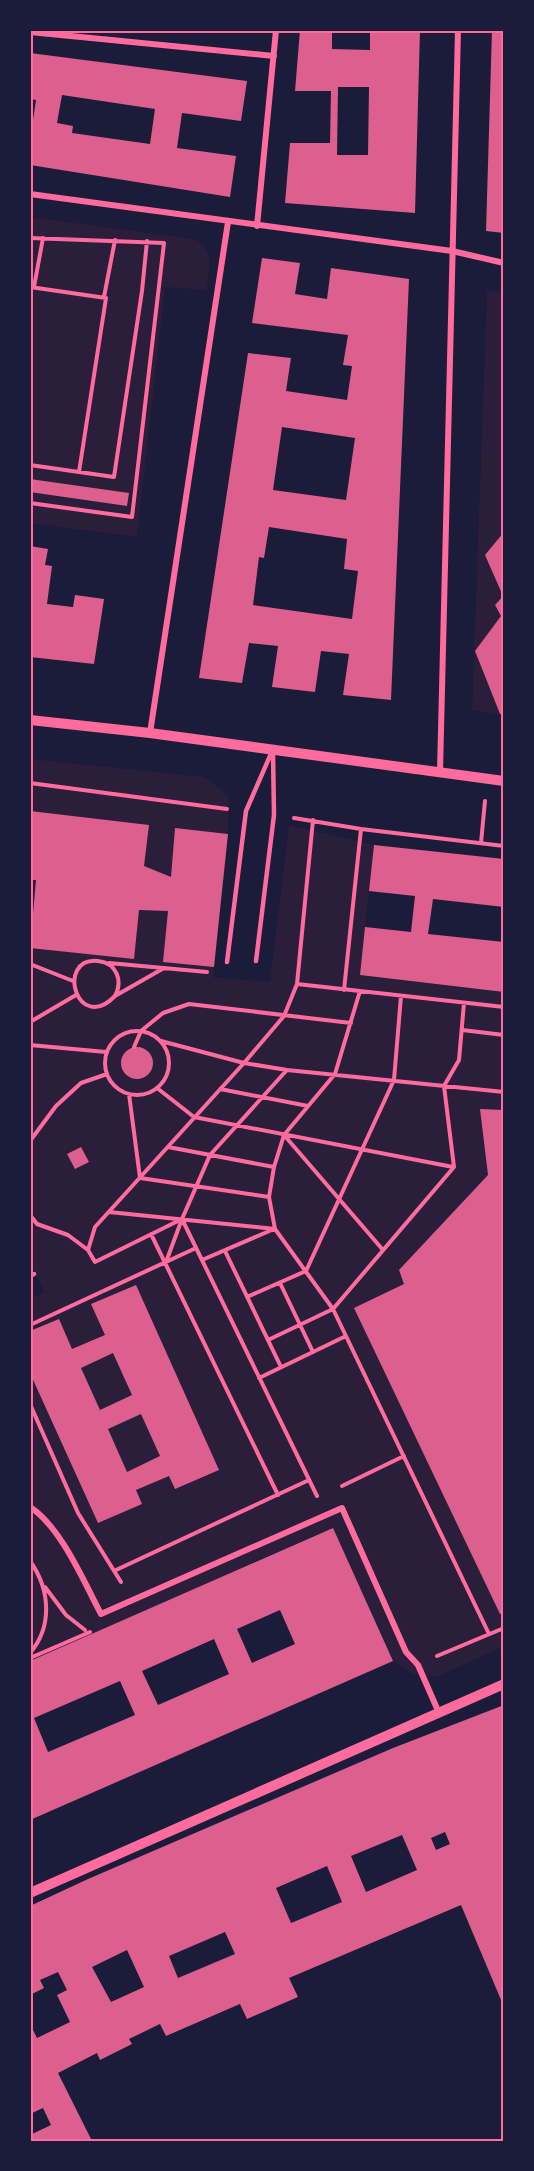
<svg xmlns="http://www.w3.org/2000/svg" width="534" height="2171" font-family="'Fira Sans Condensed',sans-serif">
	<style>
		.green { fill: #2a1e3b }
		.building { fill: #dd5f8e; fill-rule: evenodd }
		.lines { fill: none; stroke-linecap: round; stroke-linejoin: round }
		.path { stroke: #ff6b9d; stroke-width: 4 }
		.service { stroke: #ff6b9d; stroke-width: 4.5 }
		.minor { stroke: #ff6b9d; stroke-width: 6 }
		.tertiary { stroke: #ff6b9d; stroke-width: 10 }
		.neatline { fill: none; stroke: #ff6b9d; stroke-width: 2 }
	</style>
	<rect width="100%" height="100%" fill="#1b1b3a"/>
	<path class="green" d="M30,217L193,239C216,245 209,273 206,290L165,287L137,537L30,523Z
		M487,290L504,293V440L501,444L504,451V532L485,555L503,596L495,605L501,616L475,651L500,714L472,710Z
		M30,759L204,777L228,795V834L213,977L270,982L289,825L374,845L360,975L504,992V1646L437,1677L413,1674L393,1661L332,1528L30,1661V1299L44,1292L30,1262Z"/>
	<path class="building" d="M300,30H332V49L370,50V30H420L415,213L285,203L290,143H330L331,91H295ZM338,87H369L368,155H337Z
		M492,30H504V233L486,231Z
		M30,53L247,81L241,121L182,113L177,148L236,156L230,197L30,165V119L33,120L36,100L30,99ZM62,95L155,109L150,144L72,133L73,126L57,123Z
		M262,258L300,263L295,294L327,299L331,268L409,279L391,700L343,695L349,654L321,651L315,692L272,687L278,646L249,643L242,683L199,678L248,353L291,358L286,391L347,400L352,366L343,365L348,335L252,323ZM282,427L355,438L346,500L273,490ZM269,527L347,539L344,569L358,571L352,619L253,605L259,557L264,558Z
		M30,479L129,493L127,506L30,492Z
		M30,523H33L31,538H30Z
		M504,532V714H500L475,651L501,616L495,605L503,596L485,555Z
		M30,546L48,549L45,565L52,566L47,604L73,607L75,595L104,599L94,664L30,657Z
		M30,811L149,825L144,866L171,877L175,828L228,834L214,967L163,962L168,911L139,910L134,959L30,948L36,880H30Z
		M374,845L504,859V907L433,899L428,934L504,942V992L360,975L365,927L411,932L415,896L369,891Z
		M121 1063a16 16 0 1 1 32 0a16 16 0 1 1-32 0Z
		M480,1109L504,1110V1612L500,1614L354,1308L404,1284L399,1270L488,1175Z
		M81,1147L89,1162L75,1169L67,1154Z
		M136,1285L219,1470L175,1489L169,1476L136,1490L142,1504L98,1523L30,1373V1331L59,1319L72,1349L105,1335L91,1304ZM113,1353L132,1395L100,1410L81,1368ZM141,1414L160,1456L127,1472L108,1429Z
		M333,1528L393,1661L30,1820V1661ZM280,1610L295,1644L252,1663L237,1629ZM214,1639L229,1674L158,1705L142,1671ZM120,1681L135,1715L48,1752L34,1718Z
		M504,1705V2007L461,1905L289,1978L298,1997L247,2019L240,2004L166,2036L160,2024L129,2039L132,2044L100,2060L97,2053L58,2073L92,2141H30V2135L51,2125L43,2108L30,2114V2024L37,2038L70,2022L57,1995L67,1990L58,1972L40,1980L44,1988L30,1995V1906L88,1879L393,1748ZM445,1832L450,1844L436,1850L431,1838ZM402,1835L417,1870L366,1892L351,1856ZM327,1866L342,1902L291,1923L276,1888ZM225,1932L235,1954L178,1978L169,1956ZM127,1950L144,1987L111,2002L92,1967Z"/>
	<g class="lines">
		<path class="path" d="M30,238L164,243L132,517L30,503
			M30,287L106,298L79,472
			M34,287L43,238
			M104,297L115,240
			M30,465L114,477L142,291L147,241
			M30,783L227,809
			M294,818L361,829L504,846
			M481,843L485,801
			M109,963L207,972
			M30,964L73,981
			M297,984L504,1007
			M344,990L361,829
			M360,991L335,1074L284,1135L274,1167L269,1197L275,1229L333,1309L489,1634
			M115,996C123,981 117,963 98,961C55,957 77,1035 115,996L164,968
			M30,1022L76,995
			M462,1030L504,1035
			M105 1063a32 32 0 1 1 64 0a32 32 0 1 1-64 0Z
			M161,1041L244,1063L287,1070L504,1092
			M30,1045L106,1052
			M134,1047L141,1031L163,1013L189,1004L351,1023
			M157,1088L194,1117L453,1167
			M220,1089L308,1106
			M129,1094L140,1178L269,1197
			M284,1135L383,1250
			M30,1141L56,1106L81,1083L107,1074
			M168,1147L274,1167
			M109,1212L275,1229
			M30,1215L37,1224L68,1235L88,1250
			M182,1219L95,1262L88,1250L95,1227L244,1063L284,1016L297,984L313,820
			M182,1219L317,1496
			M151,1234L278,1495
			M225,1251L281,1367
			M202,1260L274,1229
			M166,1262L182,1219L210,1155L286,1071
			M280,1283L313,1352
			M247,1297L306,1271L394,1080L401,996
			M30,1325L196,1248
			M268,1340L333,1309L454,1167L444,1086L459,1060L464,1003
			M259,1378L346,1336
			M30,1404L78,1513L121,1582
			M342,1486L404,1456
			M30,1561C50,1589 53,1626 30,1653
			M116,1570L309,1480
			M45,1587L66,1615L85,1630
			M437,1656L504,1628
			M30,1658L90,1632"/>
		<path class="service" d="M256,961L274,815L273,752
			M227,962L246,811L273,749
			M30,1276L34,1274"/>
		<path class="minor" d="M30,32L274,56
			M30,194L452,251L504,263
			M257,226L276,30
			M150,733L228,222
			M440,772L458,30
			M30,1507C61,1527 84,1582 101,1614L342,1508L406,1652L418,1665L439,1713"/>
		<path class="tertiary" d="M30,720L150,733L504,781
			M30,1893L504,1684"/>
	</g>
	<rect width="534" height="2171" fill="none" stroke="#1b1b3a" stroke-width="63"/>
	<rect x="32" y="32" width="470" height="2108" class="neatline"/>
</svg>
